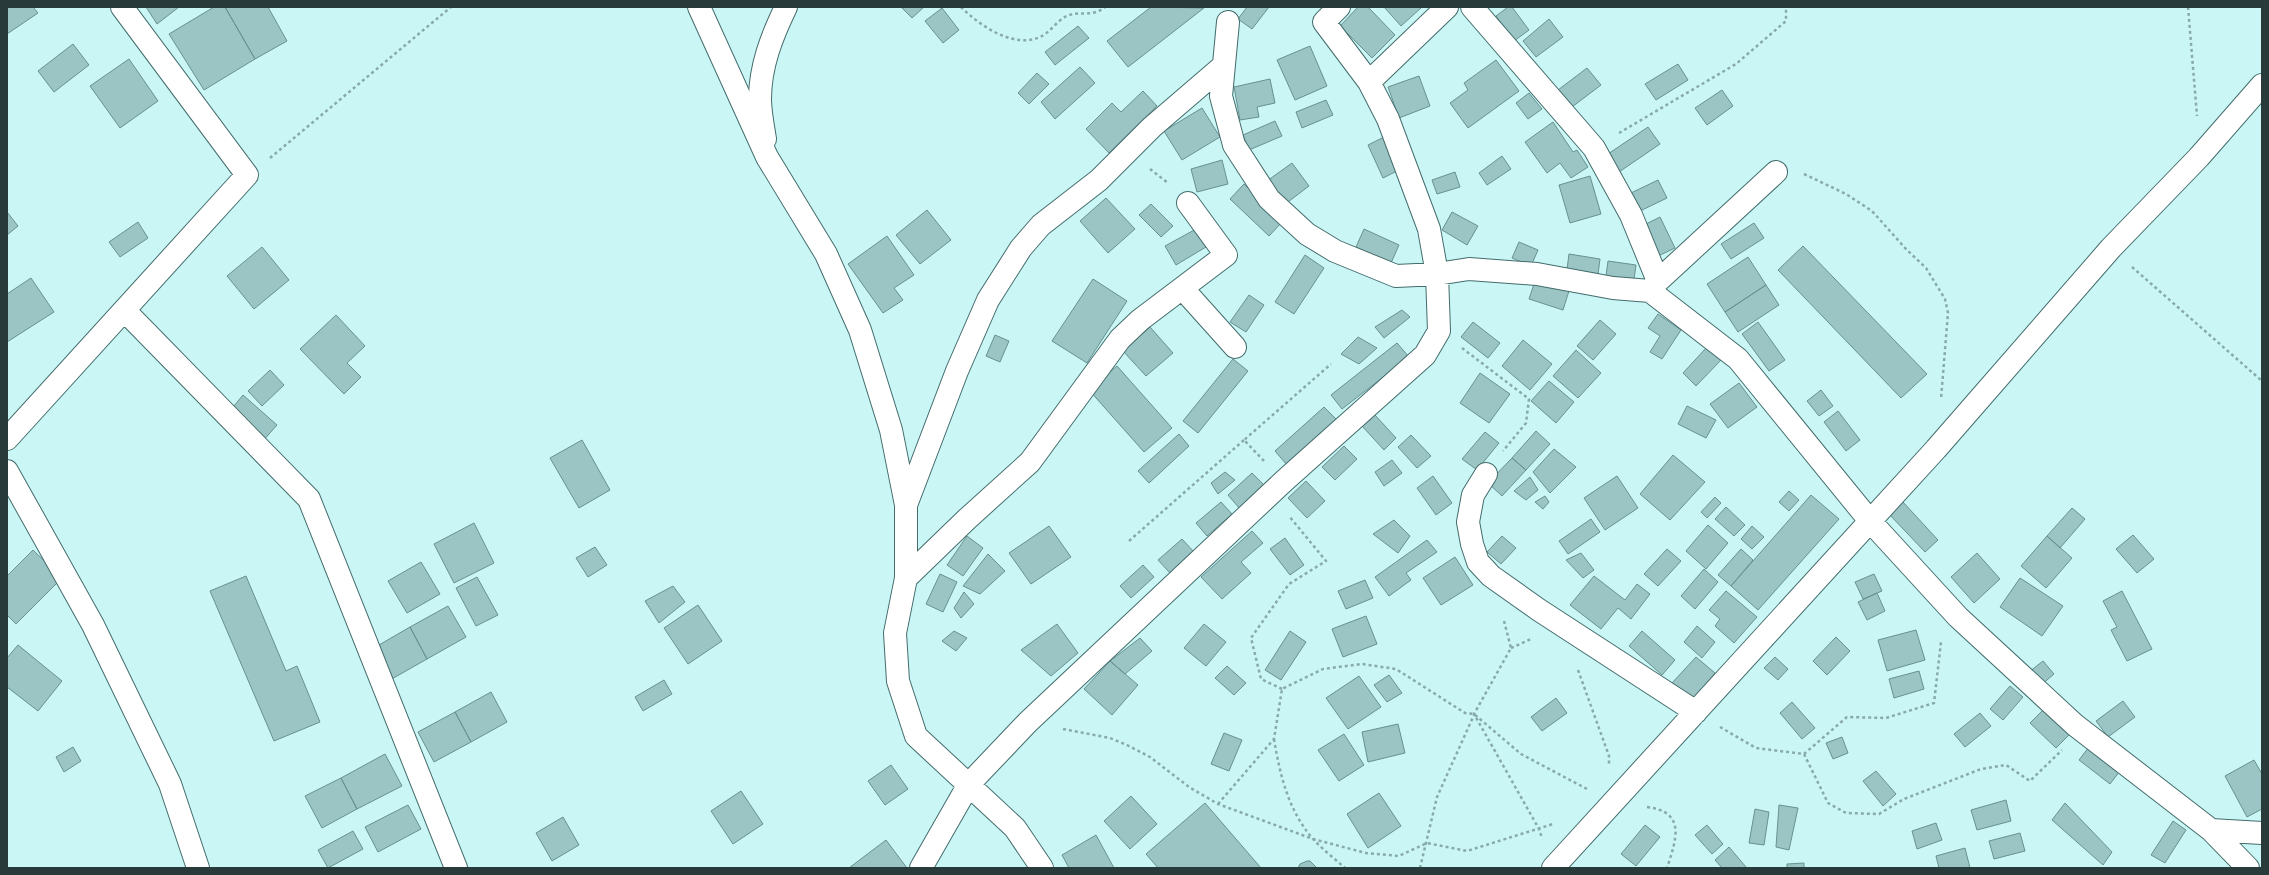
<svg xmlns="http://www.w3.org/2000/svg" width="2269" height="875" font-family="Lora,serif">
	<style>
		.building { fill: #9ac5c4; stroke: #689190 }
		.lines { fill: none; stroke-linecap: round; stroke-linejoin: round }
		.minor-casing { stroke: #446c6c; stroke-width: 24 }
		.path { stroke: #8aa; stroke-width: 2.5; stroke-dasharray: 3 3; stroke-linecap: butt }
		.minor { stroke: #fff; stroke-width: 22 }
	</style>
	<rect width="100%" height="100%" fill="#caf6f6"/>
	<path class="building" d="M7,7H33L38,13L7,34Z
		M146,7H179L157,24Z
		M214,7H225L255,59L204,90L169,34Z
		M225,7H268L287,41L255,59Z
		M901,7H924L912,18Z
		M1151,7L1204,8L1128,67L1107,41Z
		M1247,7H1269L1252,29L1238,19Z
		M1358,7H1368L1395,35L1372,58L1340,26Z
		M1384,7H1422L1401,26Z
		M1508,7H1512L1529,30L1514,41L1496,16Z
		M942,8L959,30L943,43L925,21Z
		M1549,19L1563,37L1536,57L1523,41Z
		M1078,26L1089,38L1055,65L1045,52Z
		M73,44L89,65L54,92L38,71Z
		M1310,46L1327,86L1295,100L1277,60Z
		M129,59L158,101L120,128L90,86Z
		M1496,60L1519,91L1468,128L1450,103L1468,90L1464,83Z
		M1678,64L1688,80L1656,100L1645,84Z
		M1080,67L1095,83L1055,119L1041,102Z
		M1587,68L1601,85L1572,107L1558,90Z
		M1037,73L1049,84L1029,104L1018,93Z
		M1419,76L1430,106L1399,118L1388,87Z
		M1270,79L1275,103L1257,107L1259,117L1240,120L1234,87Z
		M1722,90L1733,106L1707,125L1695,108Z
		M1143,91L1157,106L1109,153L1086,129L1112,103L1121,112Z
		M1529,93L1542,109L1528,119L1516,103Z
		M1326,100L1333,115L1302,128L1296,112Z
		M1202,108L1220,137L1182,160L1164,131Z
		M1275,121L1282,136L1249,150L1243,135Z
		M1553,122L1573,152L1577,150L1588,167L1571,178L1560,163L1547,173L1525,142Z
		M1648,127L1660,144L1619,172L1608,154Z
		M1384,137L1399,170L1383,178L1368,145Z
		M1502,156L1511,169L1487,185L1479,173Z
		M1222,160L1228,184L1197,192L1191,169Z
		M1292,163L1309,186L1284,205L1267,181Z
		M1455,172L1460,187L1437,194L1432,180Z
		M1590,176L1601,214L1570,223L1559,185Z
		M1658,180L1667,198L1640,211L1631,193Z
		M1244,184L1283,221L1269,236L1230,199Z
		M1106,198L1135,229L1108,253L1080,221Z
		M1151,204L1173,226L1161,237L1139,215Z
		M927,210L951,240L920,264L896,235Z
		M7,212L18,226L7,235Z
		M1452,212L1478,226L1467,245L1442,230Z
		M1660,217L1675,248L1654,258L1640,227Z
		M138,222L148,238L120,257L109,242Z
		M1754,223L1764,238L1731,259L1721,244Z
		M1196,229L1206,247L1176,265L1165,246Z
		M1364,229L1399,245L1391,263L1356,247Z
		M887,236L914,275L894,288L903,300L883,313L848,264Z
		M1519,242L1538,250L1531,266L1512,258Z
		M1803,246L1927,374L1901,398L1778,270Z
		M262,247L289,280L254,309L227,276Z
		M1569,254L1600,259L1597,282L1566,277Z
		M1305,255L1324,268L1294,314L1275,302Z
		M1748,257L1766,285L1725,312L1707,284Z
		M1608,261L1636,265L1633,286L1605,283Z
		M31,278L54,312L7,342V294Z
		M1093,279L1127,301L1087,363L1052,341Z
		M1535,281L1569,291L1563,310L1529,299Z
		M1766,285L1779,305L1738,332L1725,312Z
		M1249,295L1264,305L1246,332L1230,322Z
		M1402,310L1410,317L1384,338L1375,327Z
		M1658,314L1681,330L1662,359L1650,352L1660,336L1648,328Z
		M336,315L365,346L347,363L361,377L344,394L300,349Z
		M1600,320L1616,334L1593,360L1577,346Z
		M1473,322L1500,343L1488,358L1461,337Z
		M1758,322L1785,360L1769,371L1742,334Z
		M1150,327L1173,353L1146,376L1123,351Z
		M995,335L1009,341L1000,362L986,356Z
		M1358,337L1377,348L1359,364L1341,354Z
		M1523,340L1552,364L1530,390L1502,366Z
		M1397,343L1409,357L1342,409L1331,395Z
		M1707,347L1721,360L1696,386L1683,373Z
		M1576,350L1601,373L1578,398L1553,376Z
		M1233,359L1248,371L1198,433L1183,421Z
		M1117,366L1172,428L1144,452L1089,390Z
		M270,370L284,385L262,406L248,391Z
		M1480,373L1510,394L1489,423L1460,403Z
		M1549,381L1574,402L1556,423L1531,401Z
		M1739,383L1757,407L1728,428L1710,404Z
		M1821,390L1833,406L1819,416L1807,401Z
		M243,395L277,425L262,442L229,412Z
		M1687,406L1716,420L1706,438L1678,424Z
		M1324,407L1337,420L1287,465L1275,451Z
		M1838,411L1860,440L1846,451L1824,422Z
		M1375,415L1396,438L1384,450L1362,426Z
		M1536,431L1550,444L1526,470L1512,458Z
		M1485,432L1499,443L1477,470L1462,459Z
		M1179,434L1189,446L1149,483L1138,471Z
		M1411,435L1431,456L1417,468L1398,447Z
		M582,440L610,490L579,508L550,458Z
		M1344,446L1357,459L1335,480L1322,467Z
		M1554,449L1576,467L1550,493L1533,472Z
		M1673,455L1705,482L1670,520L1640,494Z
		M1512,458L1526,470L1502,496L1488,483Z
		M1392,460L1402,473L1384,486L1375,472Z
		M1225,472L1235,480L1218,494L1211,483Z
		M1252,473L1265,486L1240,509L1228,495Z
		M1433,476L1452,503L1436,515L1417,488Z
		M1617,476L1638,508L1605,530L1584,498Z
		M1530,477L1538,490L1526,500L1514,491Z
		M1306,481L1325,501L1307,518L1288,498Z
		M1789,491L1799,500L1789,511L1779,502Z
		M1811,495L1839,519L1758,610L1731,586Z
		M1545,496L1549,502L1543,509L1535,502Z
		M1715,497L1721,503L1707,518L1701,512Z
		M1902,501L1938,540L1925,552L1888,513Z
		M1221,502L1232,514L1207,536L1196,523Z
		M1726,507L1745,525L1734,536L1715,519Z
		M2072,508L2085,519L2060,548L2047,536Z
		M1591,519L1600,532L1568,554L1559,541Z
		M1394,520L1410,536L1398,553L1373,534Z
		M474,523L494,563L454,583L434,544Z
		M1708,525L1728,543L1706,569L1686,551Z
		M1049,526L1071,557L1031,584L1009,553Z
		M1752,526L1764,537L1752,549L1741,539Z
		M1252,531L1263,543L1241,562L1251,573L1222,599L1201,577Z
		M2133,535L2154,559L2137,573L2116,549Z
		M967,536L983,548L963,576L947,565Z
		M1502,536L1516,548L1501,564L1487,552Z
		M2047,536L2072,558L2046,588L2021,566Z
		M1285,538L1304,565L1290,575L1270,549Z
		M1182,539L1194,552L1170,573L1158,560Z
		M1427,540L1437,552L1406,573L1411,580L1389,596L1375,577Z
		M595,547L607,565L588,577L576,558Z
		M1667,549L1681,561L1658,586L1644,574Z
		M1741,549L1753,560L1731,586L1718,575Z
		M33,550L62,578L16,624L7,615V576Z
		M1581,553L1594,570L1583,578L1566,560Z
		M1977,553L2000,579L1974,603L1951,577Z
		M988,554L1005,571L980,594L963,586Z
		M1455,557L1473,585L1441,605L1423,578Z
		M421,562L440,594L407,613L388,581Z
		M1143,565L1154,577L1131,598L1120,586Z
		M1704,569L1718,582L1695,609L1681,596Z
		M940,574L957,582L943,612L926,604Z
		M1874,574L1882,591L1863,599L1855,582Z
		M246,576L286,671L297,666L320,722L274,741L210,591Z
		M1594,576L1625,600L1637,584L1650,594L1631,619L1618,608L1601,629L1570,605Z
		M477,577L498,615L476,626L456,588Z
		M2020,578L2063,606L2042,636L2000,607Z
		M1365,580L1373,598L1346,609L1338,591Z
		M673,586L685,602L659,623L645,601Z
		M1726,591L1757,617L1734,643L1715,626L1720,619L1709,610Z
		M2122,591L2152,649L2127,661L2111,630L2117,627L2103,601Z
		M964,592L974,604L961,618L954,608Z
		M1877,593L1885,611L1867,620L1858,602Z
		M698,605L722,641L688,664L664,628Z
		M448,606L466,637L427,659L410,627Z
		M1366,616L1377,644L1343,657L1332,629Z
		M1057,624L1078,653L1051,676L1021,650Z
		M1204,624L1226,642L1206,666L1184,648Z
		M1697,626L1715,642L1702,658L1684,642Z
		M410,627L427,659L390,680L372,649Z
		M1916,630L1925,660L1887,671L1878,640Z
		M954,631L967,638L956,651L942,641Z
		M1290,631L1306,642L1281,680L1265,670Z
		M1642,631L1675,660L1662,675L1629,646Z
		M1836,637L1850,651L1827,675L1813,661Z
		M1140,638L1152,651L1125,674L1110,661Z
		M18,645L62,681L38,711L7,687V658Z
		M1696,657L1715,673L1692,700L1672,683Z
		M1775,657L1788,669L1778,680L1764,668Z
		M1110,661L1138,685L1112,715L1084,689Z
		M2043,661L2054,674L2040,686L2029,672Z
		M1227,666L1246,683L1234,695L1215,678Z
		M1919,671L1924,689L1894,698L1889,679Z
		M1389,675L1402,693L1387,702L1374,685Z
		M1359,676L1381,707L1348,729L1326,698Z
		M664,680L672,694L643,711L635,697Z
		M2010,686L2023,697L2003,720L1990,709Z
		M491,692L507,722L471,742L455,712Z
		M1556,698L1567,713L1542,731L1531,717Z
		M2123,701L2135,717L2108,737L2096,721Z
		M1792,702L1815,728L1802,739L1780,713Z
		M2043,710L2069,735L2056,748L2030,723Z
		M455,712L471,742L434,762L418,732Z
		M1980,713L1991,726L1965,747L1954,734Z
		M1398,724L1405,753L1368,762L1362,732Z
		M1224,733L1242,740L1229,771L1211,764Z
		M1344,734L1364,765L1339,781L1318,750Z
		M1842,737L1848,753L1833,759L1826,743Z
		M73,747L81,761L64,772L56,757Z
		M2089,747L2120,771L2110,784L2079,760Z
		M385,754L402,786L357,809L341,778Z
		M2254,760L2262,774V809L2247,817L2225,776Z
		M891,765L908,789L885,805L868,781Z
		M1876,771L1896,794L1883,806L1863,781Z
		M341,778L357,809L322,828L305,796Z
		M741,791L763,824L733,844L711,811Z
		M1379,793L1401,826L1368,848L1347,814Z
		M1131,796L1157,824L1130,849L1104,821Z
		M2006,800L2011,821L1977,830L1971,810Z
		M1205,803L1261,868H1158L1146,854Z
		M2065,803L2112,852L2103,865L2052,820Z
		M408,805L421,829L378,852L365,827Z
		M1779,805L1798,808L1789,850L1776,847Z
		M1755,809L1769,812L1764,845L1749,843Z
		M563,817L579,845L552,861L536,833Z
		M2173,821L2186,830L2165,863L2151,855Z
		M1936,823L1942,840L1917,849L1912,831Z
		M1645,825L1660,837L1636,866L1621,854Z
		M1707,825L1723,844L1712,854L1695,835Z
		M353,831L363,849L328,868L318,850Z
		M2020,833L2025,851L1994,859L1989,841Z
		M1096,835L1114,868H1069L1062,855Z
		M886,840L907,868H849Z
		M1729,847L1746,867L1745,868H1722L1715,860Z
		M1965,848L1970,868H1939L1936,856Z
		M1307,861H1310L1317,868H1298L1300,864Z
		M1804,863V868H1787V864Z"/>
	<g class="lines">
		<g class="minor-casing">
			<path id="minor" d="M699,7L767,157L826,254L860,330L891,430L906,505V578L895,633L898,681L916,736L1015,828L1042,868
				M1472,7L1594,148L1631,215L1658,281L1650,291
				M1228,22L1221,96L1234,145L1269,199L1307,234L1335,251L1396,276L1437,274L1469,269L1537,274L1613,288L1650,291L1738,359L1870,521L1958,617L2075,725L2211,830L2248,868
				M1369,82L1447,7
				M765,139C763,126 760,112 760,99C760,66 772,36 786,7
				M1658,281L1776,172
				M1183,289L1235,347
				M125,311L309,499L456,868
				M7,439L247,175L122,7
				M7,471L93,625L170,784L198,868
				M1486,474L1473,495L1468,522L1472,544L1478,562L1491,576L1539,610L1696,712
				M906,505L957,371L988,300L1021,248L1041,225L1099,180L1152,127L1223,66
				M906,578L967,519L1030,462L1120,339L1140,320L1226,255L1188,203
				M2211,830L2262,833
				M921,868L969,784L1028,722L1284,481L1425,355L1439,331L1437,274L1429,229L1388,119L1369,82L1324,22L1339,7
				M1553,868L1936,449L2111,248L2199,157L2262,85"/>
		</g>
		<path class="path" d="M961,7C979,25 1013,49 1040,37C1050,33 1057,20 1067,16C1080,10 1092,18 1105,7
			M2188,7L2197,116
			M1619,133L1736,64L1786,21V7
			M270,158L451,7
			M1150,169L1168,183
			M1804,174L1846,194L1872,211L1906,249L1926,268L1945,299L1948,313L1941,399
			M2132,267L2262,381
			M1462,348L1529,399L1526,423L1503,451
			M1264,461L1244,440L1331,364
			M1129,541L1244,440
			M1504,621L1511,648L1474,714L1539,829L1542,838
			M1511,648L1531,639
			M1578,670L1609,756V764
			M1282,689L1261,679L1251,638L1289,584L1326,561L1289,516
			M1720,727L1756,748L1804,754L1847,717L1886,718L1934,703L1941,642
			M1063,729L1110,738L1127,745L1150,757L1189,787L1218,804L1313,839L1366,853L1399,856L1427,843L1467,851L1553,824
			M1274,739C1280,775 1288,810 1313,839C1322,849 1335,859 1345,868
			M1804,754L1828,803L1846,813L1879,814L1904,799L1981,769L2006,765L2030,781L2062,750
			M1218,804L1274,739L1282,689L1323,669L1362,664L1396,669L1465,713L1474,714L1521,754L1587,789
			M1647,807C1687,812 1676,840 1667,868
			M1420,868L1437,797L1474,715"/>
		<use href="#minor" class="minor"/>
	</g>
	<rect width="2269" height="875" fill="none" stroke="#283a3a" stroke-width="16"/>
</svg>
